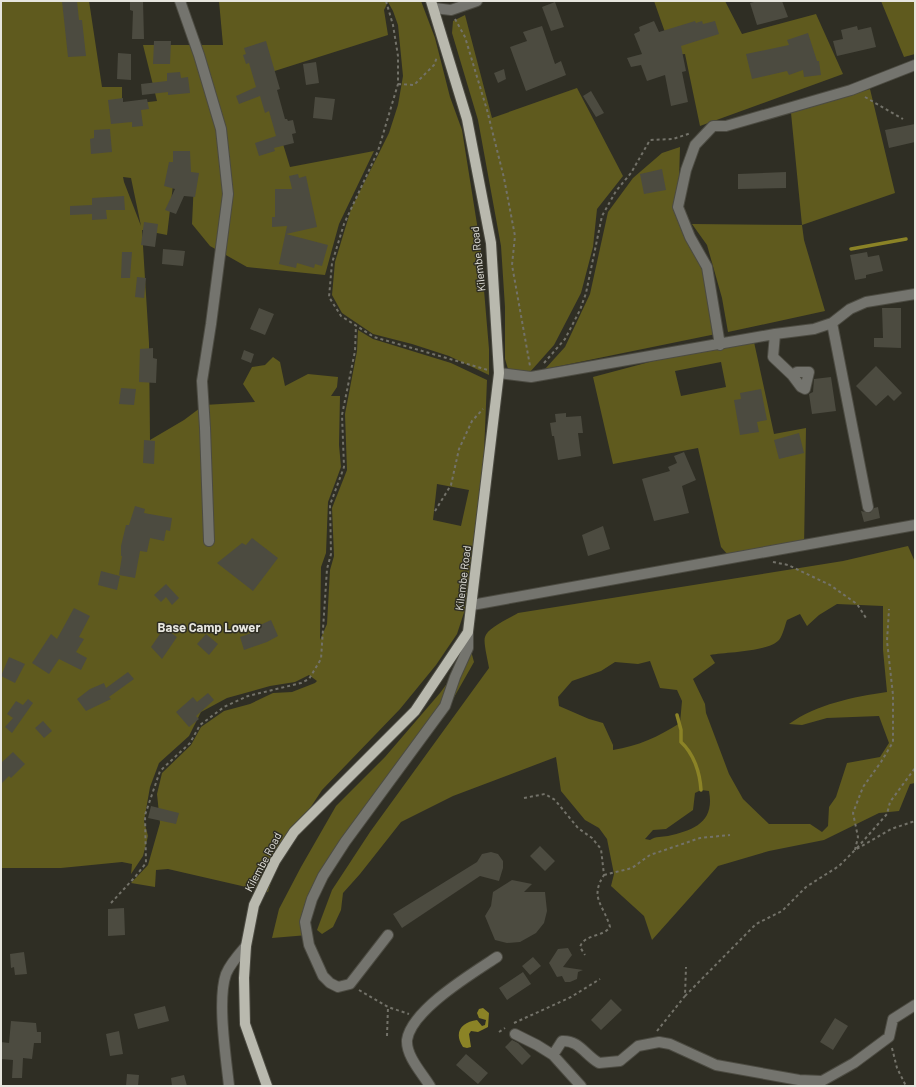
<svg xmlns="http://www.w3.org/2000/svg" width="916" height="1087" font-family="Barlow,sans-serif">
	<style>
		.green { fill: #5f5a1e; fill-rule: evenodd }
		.water { fill: #8b8326 }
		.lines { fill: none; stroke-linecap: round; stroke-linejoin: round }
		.stream { stroke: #8b8326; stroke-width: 3.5 }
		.building { fill: #4c4b40 }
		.minor-casing { stroke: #4c4b42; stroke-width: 12 }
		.major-casing { stroke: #4c4b42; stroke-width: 12 }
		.path { stroke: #737269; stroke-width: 2; stroke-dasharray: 3 3; stroke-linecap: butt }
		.minor { stroke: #74746e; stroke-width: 10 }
		.major { stroke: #b9b9ae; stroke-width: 10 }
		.labels { text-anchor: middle; stroke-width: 3; stroke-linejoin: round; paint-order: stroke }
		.street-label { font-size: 11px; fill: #e6e5de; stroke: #2f2e24 }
		.quarter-label { font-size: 13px; font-weight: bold; fill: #e6e5de; stroke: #2f2e24 }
	</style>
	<rect width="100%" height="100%" fill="#2f2e24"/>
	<path class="green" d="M1,1H89L102,87H122V105L157,101L143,45H223L219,1H421L435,38L450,97L462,130L480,243L489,349V375L449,356L412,344L373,334L342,313L332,295L335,262L351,209L389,133L398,105L403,76L398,25L393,11L388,2L384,10L388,35L262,75L290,167L374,151L339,224L325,275L247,267L210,246L192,224L194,181L173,185L167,235L142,230L149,343L150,440L184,420L204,405L255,402L243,384L252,367L265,365L273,357L280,362L285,386L308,374L338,377L337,387L331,396H340L339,445L341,467L328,502L326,553L321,567L320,640L327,624L330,570L334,556L332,508L347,470L345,414L357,351L358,330L373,339L451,363L487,380L481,528L472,588L457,634L436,665L400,709L322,790L299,825L274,872L268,892L168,869L156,870L155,887L131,883L148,865L160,823L157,794L162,773L191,745L201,727L224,711L250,704L273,693L292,692L315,683L317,681L309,675L295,682L270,686L227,698L201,712L189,736L159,763L150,787L144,821L148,836L143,856L131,874L132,864L122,862L61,868H1ZM123,177L131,178L141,226L124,182ZM437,484L469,490L461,526L433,520Z
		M654,1H725L742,34L816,14L843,74L700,126L685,54L673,55Z
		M881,1H915V54L904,57Z
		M465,15L492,118L577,88L623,176L597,209L593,247L581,293L554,345L530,372L516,373L508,369L505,359V307L501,246L478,120L452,33L453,21Z
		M870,89L895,193L802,225L804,240L825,311L728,332L722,298L707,245L692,224L802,225L791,113Z
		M680,147L678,214L701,257L716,334L545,369L565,347L590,294L608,212L633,178L662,153Z
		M754,342L774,434L806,428L804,548L728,555L721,547L698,448L613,464L593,377L672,356ZM721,362L726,387L681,396L675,371Z
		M908,546L915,562V783L910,784L899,811L879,813L824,840L769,851L718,866L652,940L644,916L611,886L614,874L607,839L599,828L585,820L561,791L556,757L453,796L401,822L360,874L343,893L341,910L333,927L322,934L317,930L332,890L370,832L489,668C488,661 483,642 485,637C487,628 510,618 518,613L843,561ZM837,604L883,606V650L887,692C853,697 817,704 789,724L802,725L827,718L879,716L889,743L880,757L847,763L836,797L829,807L828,826L822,832L810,824H769L743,799L729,774L706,713L705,704L693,679L715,663L710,655C727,652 768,652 779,640C783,635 785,625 787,620L800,614L807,626L819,615ZM650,661L660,688L677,690L682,701L680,723C658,737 638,746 613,750V745L603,723L589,719L559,706L558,697L572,681L601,671L615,662L638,664ZM701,790L709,791C715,822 694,830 668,836C662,837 656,836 650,840L645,839L653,830L666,829L693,810L695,793Z
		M471,651L474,662L444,715L347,843L307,917L308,935L272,938L279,909L301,867L336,806L385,757L440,693Z"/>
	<path class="water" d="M483,1008L489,1013L488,1027L478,1032L471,1031L469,1034L471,1047L467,1048L463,1047C453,1032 462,1022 477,1020L482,1026L485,1025L486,1020L479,1018L477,1013L479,1009Z"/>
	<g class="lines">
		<path class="stream" d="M851,249L906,239
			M677,715L681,730V742C694,754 700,773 701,790"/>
	</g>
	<path class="building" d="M62,1H77L79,20H82L86,56L68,57Z
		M130,1H143L144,39H132L133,11L130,10Z
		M758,1H782L788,17L757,25L750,3Z
		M555,2L564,27L551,31L542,7Z
		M654,21L659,32L695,21L696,23L702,21L703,24L715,21L719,34L681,46L686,71L682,72L688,102L671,106L665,75L647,81L641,65L631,67L627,58L642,54L634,34L640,31L639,27Z
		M542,26L555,64L561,61L566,75L526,91L510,47L527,41L523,32Z
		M857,26L858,30L871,27L876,47L837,56L833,41L843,39L841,30Z
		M808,33L817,61H819L821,75L804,77L803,70L789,75L787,71L752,79L746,54L789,45L787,40Z
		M154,41H171L170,64H153Z
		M266,41L280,89L277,90L285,119H287L288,121L293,120L296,133L292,134L294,143L274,148L275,151L259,156L255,143L276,136L269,111L265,113L260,96L239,104L236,96L256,87L249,63L246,64L243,55L246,54L244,48Z
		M118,53L131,54V80L117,79Z
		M316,62L319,83L306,85L303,64Z
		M504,69L506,79L498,83L494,73Z
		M180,72L181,78L188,77L190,93L168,95V92L142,95L141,84L167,81V73Z
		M591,91L604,113L596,117L583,96Z
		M315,97L335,99L332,120L313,118Z
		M123,98V102L147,99L149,109L141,110L143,126L132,127V122L111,124L108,100Z
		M915,124V142L889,148L885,130Z
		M110,129L112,152L91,154L90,139L94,138V130Z
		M173,151H190L191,172L199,173L195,197L184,196L176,214L165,210L175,189L164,186L169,162H173Z
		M662,169L666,190L644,194L640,174Z
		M786,172V188L738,189V174Z
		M298,174L299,178L306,176L317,227L286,234L328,245L322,266L315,264L314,268L297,263L296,268L279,264L287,226L272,227V217H275V189H292L289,176Z
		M124,196L125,210H106L107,219L92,220V214L70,215V206L92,205V198Z
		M144,222L158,224L155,247L141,245Z
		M163,249L185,251L183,266L162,264Z
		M122,252H132L130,278H121Z
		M867,252L868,257L879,255L883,271L866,275V278L855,280L850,255Z
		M137,277L146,278L144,298L135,297Z
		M259,308L274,314L265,335L250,329Z
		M882,308H901V348L874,347V338H883Z
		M153,348V358L157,359L156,383L139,382L140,349Z
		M244,350L254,354L251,363L241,359Z
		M876,366L902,393L894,401L888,395L876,406L856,386Z
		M831,377L836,411L812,414L809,394L813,392L814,379Z
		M121,388L136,389L134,405L119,404Z
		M761,389L767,420L757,422L759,432L740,435L734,400L741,399L740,393Z
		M566,413V417L581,416L583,433H578L581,456L558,460L554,436H552L550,423L556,422L555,414Z
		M799,433L804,453L779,459L774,440Z
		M144,440L155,441L154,464L143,463Z
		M684,452L696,480L682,486L689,513L654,521L642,479L670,471L668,467L677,463L674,456Z
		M135,506L145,509L144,513L172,518L170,531L166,530L164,541L150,538L147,552L140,551L135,578L119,575L122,556H121V546L126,525H129Z
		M878,507L880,518L864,522L861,511L870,513L874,508Z
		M603,526L610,549L588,556L582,535Z
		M252,538L278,558L253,591L217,563L242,543L246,545Z
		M101,571L120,576L117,590L98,585Z
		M166,584L179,598L172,605L166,597L161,602L154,595Z
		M74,608L90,616L79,637L84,639L76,652L87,658L81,670L59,659L49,674L32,663L51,634L57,639Z
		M271,620L278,636L267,642L244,650L240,637L260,630L258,626Z
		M164,628L177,637L162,659L151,647Z
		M206,634L218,644L209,655L197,644Z
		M9,657L25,664L15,683L1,676Z
		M128,672L134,679L109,697L111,699L86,711L77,699L90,689L104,683L106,688Z
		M208,693L214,700L196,716L199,719L189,727L176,712L193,697L197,702Z
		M28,699L33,703L12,733L5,727L13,718L7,714L16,701L23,705Z
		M43,721L52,731L44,738L35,728Z
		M13,752L25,764L11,778L9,776L1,784V763Z
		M151,806L179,813L176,824L148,818Z
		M540,846L555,861L545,871L530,856Z
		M491,852L498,854L503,861V868L499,881L480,876L402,928L393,914L477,862L482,854Z
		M512,880L532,884L524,892H545L547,911L544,923L536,933L520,942L507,943L495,940L485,916L491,906L493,892Z
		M124,908L125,935L108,936V909Z
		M568,948L572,955L563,967L583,970L578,972L577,979L570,982H565L562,976L557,977L549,963L558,949Z
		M24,952L27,974L15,975L14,967L11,968L10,954Z
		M533,957L541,966L530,975L522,966Z
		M523,972L531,984L507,1000L499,988Z
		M611,999L622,1010L601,1030L591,1020Z
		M165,1006L169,1021L138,1029L134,1014Z
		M835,1018L848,1026L833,1050L820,1042Z
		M11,1021L36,1023L37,1032H41V1043H34L32,1059L23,1058L22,1078H12L13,1060L1,1059V1042L9,1043Z
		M119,1031L123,1054L110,1056L106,1034Z
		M512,1040L518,1043L531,1056L522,1065L505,1047Z
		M466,1054L488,1073L478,1084L456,1065Z
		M127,1074L139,1075L138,1086H126Z
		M184,1075L187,1086H172L171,1078Z"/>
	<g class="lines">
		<g class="minor-casing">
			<path id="minor" d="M180,1L199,55L221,129L228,194L211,324L202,381L205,428L209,541
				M434,8L451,10L477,1
				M832,323L868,507
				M775,334L773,357L792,375L797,372H809L805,389L801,387L792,375
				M720,345L707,267L690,237L678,207L686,170L695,145L713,126H726L851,90L915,65
				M499,373L531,377L775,334L814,329L832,323L850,309L866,302L915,294
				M472,605L915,525
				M388,935L350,984L338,987L330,983L323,976L309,945L305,922L312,899L323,876L345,842L445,706L455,677L468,648V632
				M515,1034L537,1045L553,1055L581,1086
				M553,1055L562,1041C579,1040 585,1055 599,1063L620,1061L638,1046L659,1042L670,1044L716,1065L799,1080L822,1081L854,1063L889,1037L893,1019L915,1005
				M229,1086C226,1057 217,1000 226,974C230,964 239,954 246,946
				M430,1086C422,1073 406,1056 407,1040C411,1010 473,973 497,957"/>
		</g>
		<g class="major-casing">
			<path id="major" d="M267,1086L245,1024L244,978L246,946L254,905L275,861L294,832L415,711L468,632L499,373L491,243L467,119L431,1"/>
		</g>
		<path class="path" d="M386,1L393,25L398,56V84L378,151L344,224L332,263L329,297L341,316L374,337L488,370
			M455,19L465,37L487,110L504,178L515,236L512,265L530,366
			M398,84L414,85L434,65L437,57
			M865,97L903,119
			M544,363L565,339L580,310L586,293L602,216L616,191L631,173L650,140L673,139L691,133
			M435,511L451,485L459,449L472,421L483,409
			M773,562L788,565L830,585L857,604L866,618
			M524,798L545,794L555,800L578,828L592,838L601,849L604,875C589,898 604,905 610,927C604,937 584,934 580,947L585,955
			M857,848L887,814L890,802L915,768
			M855,850L858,837L853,813L863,787L881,762L893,742V695L887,641L889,609
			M604,875L632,868L650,855L700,838L730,835
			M111,903L135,877L146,863L145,815L160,771L190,743L200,725L224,707L248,696L301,683L309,679L321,659L327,569L331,554L330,505L344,467L342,415L355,351L356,325
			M359,990L388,1007L409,1014
			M685,996L756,924L782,911L806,887L839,866L855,850L891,829L915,821
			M514,1023L571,997L600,979
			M657,1031L685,996L686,967
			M499,1032L505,1028
			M387,1036L388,1007
			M892,1048L897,1068L906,1086"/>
		<use href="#minor" class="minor"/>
		<use href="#major" class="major"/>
	</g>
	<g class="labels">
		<g class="street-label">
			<text transform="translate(478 259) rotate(-96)" y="4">Kilembe Road</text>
			<text transform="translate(463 578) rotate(-83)" y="4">Kilembe Road</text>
			<text transform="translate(263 862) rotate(-62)" y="4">Kilembe Road</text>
		</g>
		<g class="quarter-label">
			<text x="209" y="632">Base Camp Lower</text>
		</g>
	</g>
	<rect width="916" height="1087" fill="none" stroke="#e6e5de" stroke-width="4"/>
</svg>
